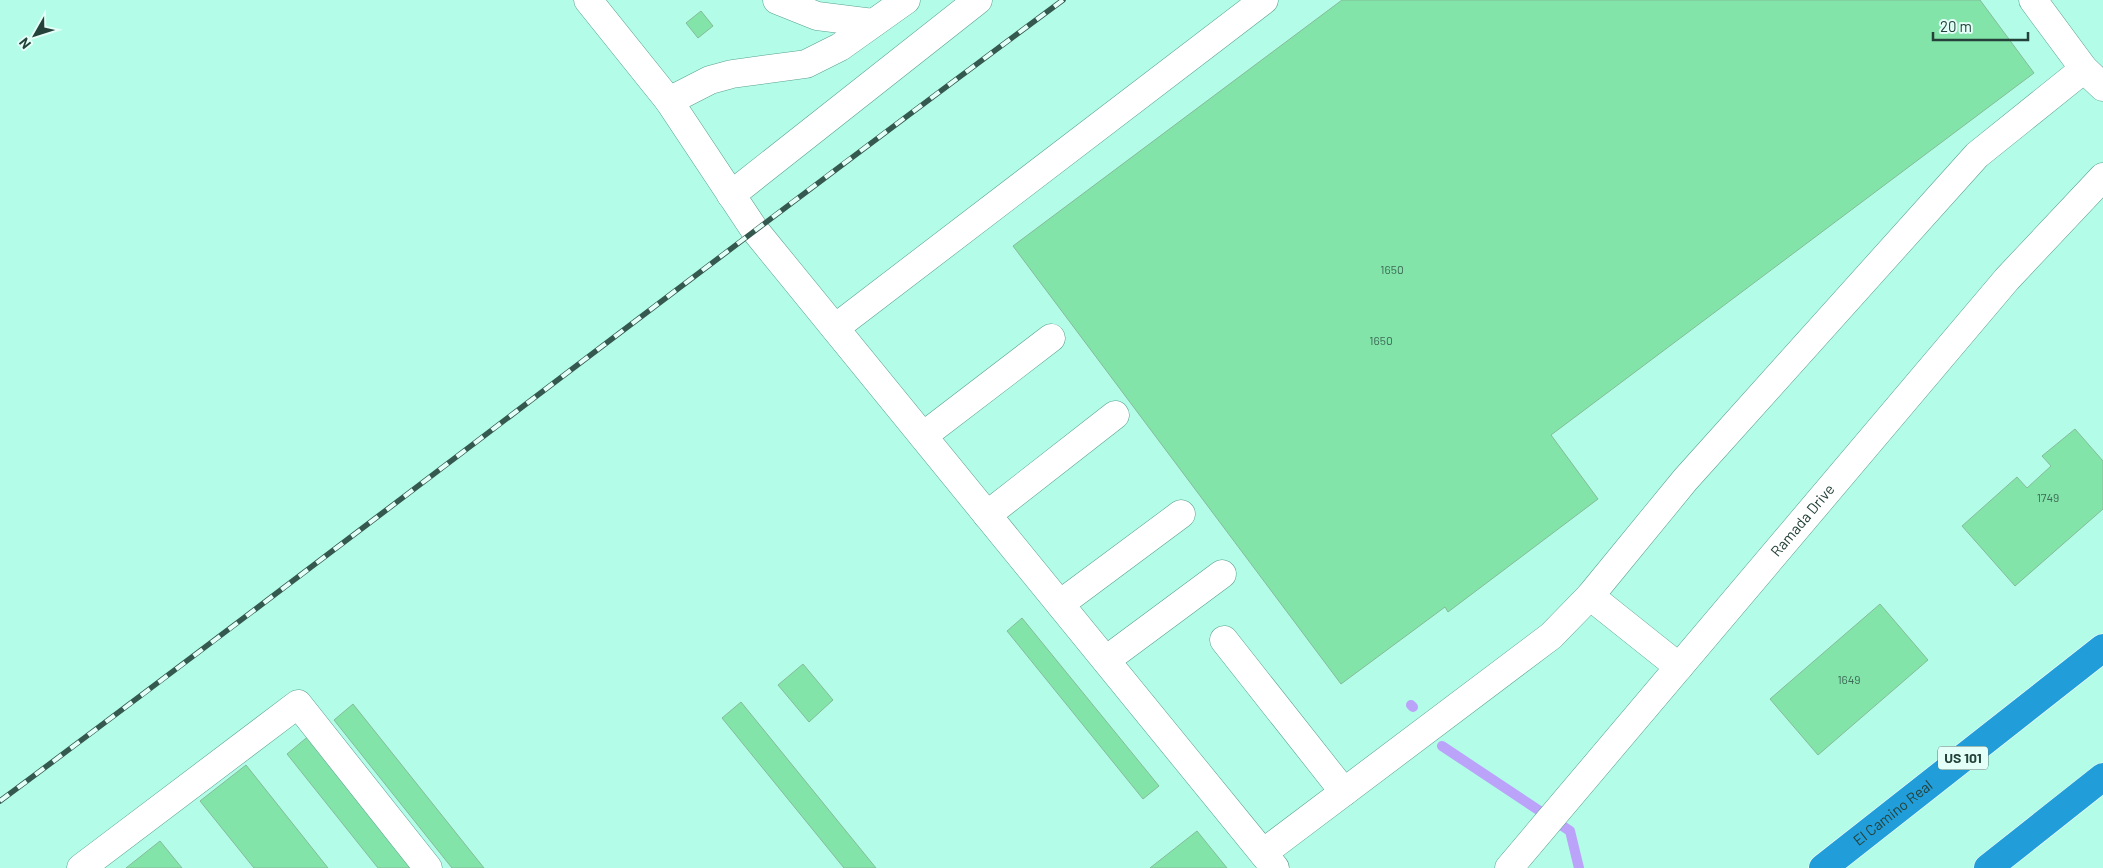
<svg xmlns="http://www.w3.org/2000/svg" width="2103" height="868" font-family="Barlow,sans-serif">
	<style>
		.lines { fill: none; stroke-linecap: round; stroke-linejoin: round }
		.stream { stroke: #bba3fa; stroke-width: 10 }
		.building { fill: #83e4aa; stroke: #84bc98 }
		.minor-casing { stroke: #59a18f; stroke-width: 29 }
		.highway-casing { stroke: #fff; stroke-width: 29 }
		.minor { stroke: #fff; stroke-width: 28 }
		.highway { stroke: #219eda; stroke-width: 28 }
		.rail-casing { stroke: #35584f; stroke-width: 5.5 }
		.rail { stroke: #e3fff7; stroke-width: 4; stroke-dasharray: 11; stroke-linecap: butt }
		.labels { text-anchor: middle; stroke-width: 4; stroke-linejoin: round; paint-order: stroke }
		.number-label { font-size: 12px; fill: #3c6a56 }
		.shield { fill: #e3fff7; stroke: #5d7b73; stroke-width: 1 }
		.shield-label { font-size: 14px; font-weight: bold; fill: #24423a }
		.street-label { font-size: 15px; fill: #24423a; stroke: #e3fff7 }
	</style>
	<rect width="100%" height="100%" fill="#b2fce8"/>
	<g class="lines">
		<path class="stream" d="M1411,705L1413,707
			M1442,746L1570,831L1579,868"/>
	</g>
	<path class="building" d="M1342,0H1980L2034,73L1551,435L1598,499L1448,612L1445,607L1341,684L1013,246Z
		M701,11L713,26L698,38L686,23Z
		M2075,429L2103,461V509L2015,586L1962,526L2017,477L2027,488L2051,466L2042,456Z
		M1880,604L1928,660L1818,755L1770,699Z
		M1022,618L1159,786L1143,799L1007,631Z
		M803,664L833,700L809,722L778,685Z
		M741,702L876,868H844L722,718Z
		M353,704L484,868H452L334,720Z
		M311,734L418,868H378L287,754Z
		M246,765L328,868H254L200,801Z
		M1197,831L1227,868H1150Z
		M160,841L182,868H126Z"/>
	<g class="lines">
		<g class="minor-casing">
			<g id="minor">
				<path d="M588,0L669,101L754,229L1275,868"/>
				<path d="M777,0L817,16L873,23"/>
				<path d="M2033,0L2084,69"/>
				<path d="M669,101L710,80L732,74L806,64L840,47L906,0"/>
				<path d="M731,195L978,0"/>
				<path d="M835,328L1264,0"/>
				<path d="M923,436L1051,338"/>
				<path d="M987,515L1115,415"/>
				<path d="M1590,596L1679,667"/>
				<path d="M1060,604L1181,514"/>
				<path d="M1224,640L1344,792"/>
				<path d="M1106,660L1222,574"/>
				<path d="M1263,853L1551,636L1590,596L1685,480L1977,155L2084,69L2103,87"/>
				<path d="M81,868L298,704L428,868"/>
				<path id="s1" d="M1509,868L2007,279L2103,177"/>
			</g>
		</g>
		<g class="highway-casing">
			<g id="highway">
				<path id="s2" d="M1823,868L2103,648"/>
				<path d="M1988,868L2103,777"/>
			</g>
		</g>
		<use href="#minor" class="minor"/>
		<use href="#highway" class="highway"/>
		<g class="rail-casing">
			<path id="rail" d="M0,801C356,536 706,264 1063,0"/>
		</g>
		<use href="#rail" class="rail"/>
	</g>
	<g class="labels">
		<g class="number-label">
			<text x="1392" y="274">1650</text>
			<text x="1381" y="345">1650</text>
			<text x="2048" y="502">1749</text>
			<text x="1849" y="684">1649</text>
		</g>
		<rect class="shield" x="1938" y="746.5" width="50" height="23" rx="4"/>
		<g class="shield-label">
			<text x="1963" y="763">US 101</text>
		</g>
		<g class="street-label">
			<text dy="5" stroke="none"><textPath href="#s1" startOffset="455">Ramada Drive</textPath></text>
			<text dy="5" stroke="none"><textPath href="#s2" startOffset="89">El Camino Real</textPath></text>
		</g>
	</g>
	<g transform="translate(35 35) rotate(231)" stroke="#e3fff7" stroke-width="4" paint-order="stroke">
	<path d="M0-4L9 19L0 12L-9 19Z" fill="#24423a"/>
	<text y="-8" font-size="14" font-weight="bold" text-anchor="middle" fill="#24423a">N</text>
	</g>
	<path d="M1933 32v8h95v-8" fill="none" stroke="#24423a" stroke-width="2.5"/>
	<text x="1940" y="32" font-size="15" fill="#24423a" stroke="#e3fff7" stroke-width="4" paint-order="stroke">20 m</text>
</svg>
